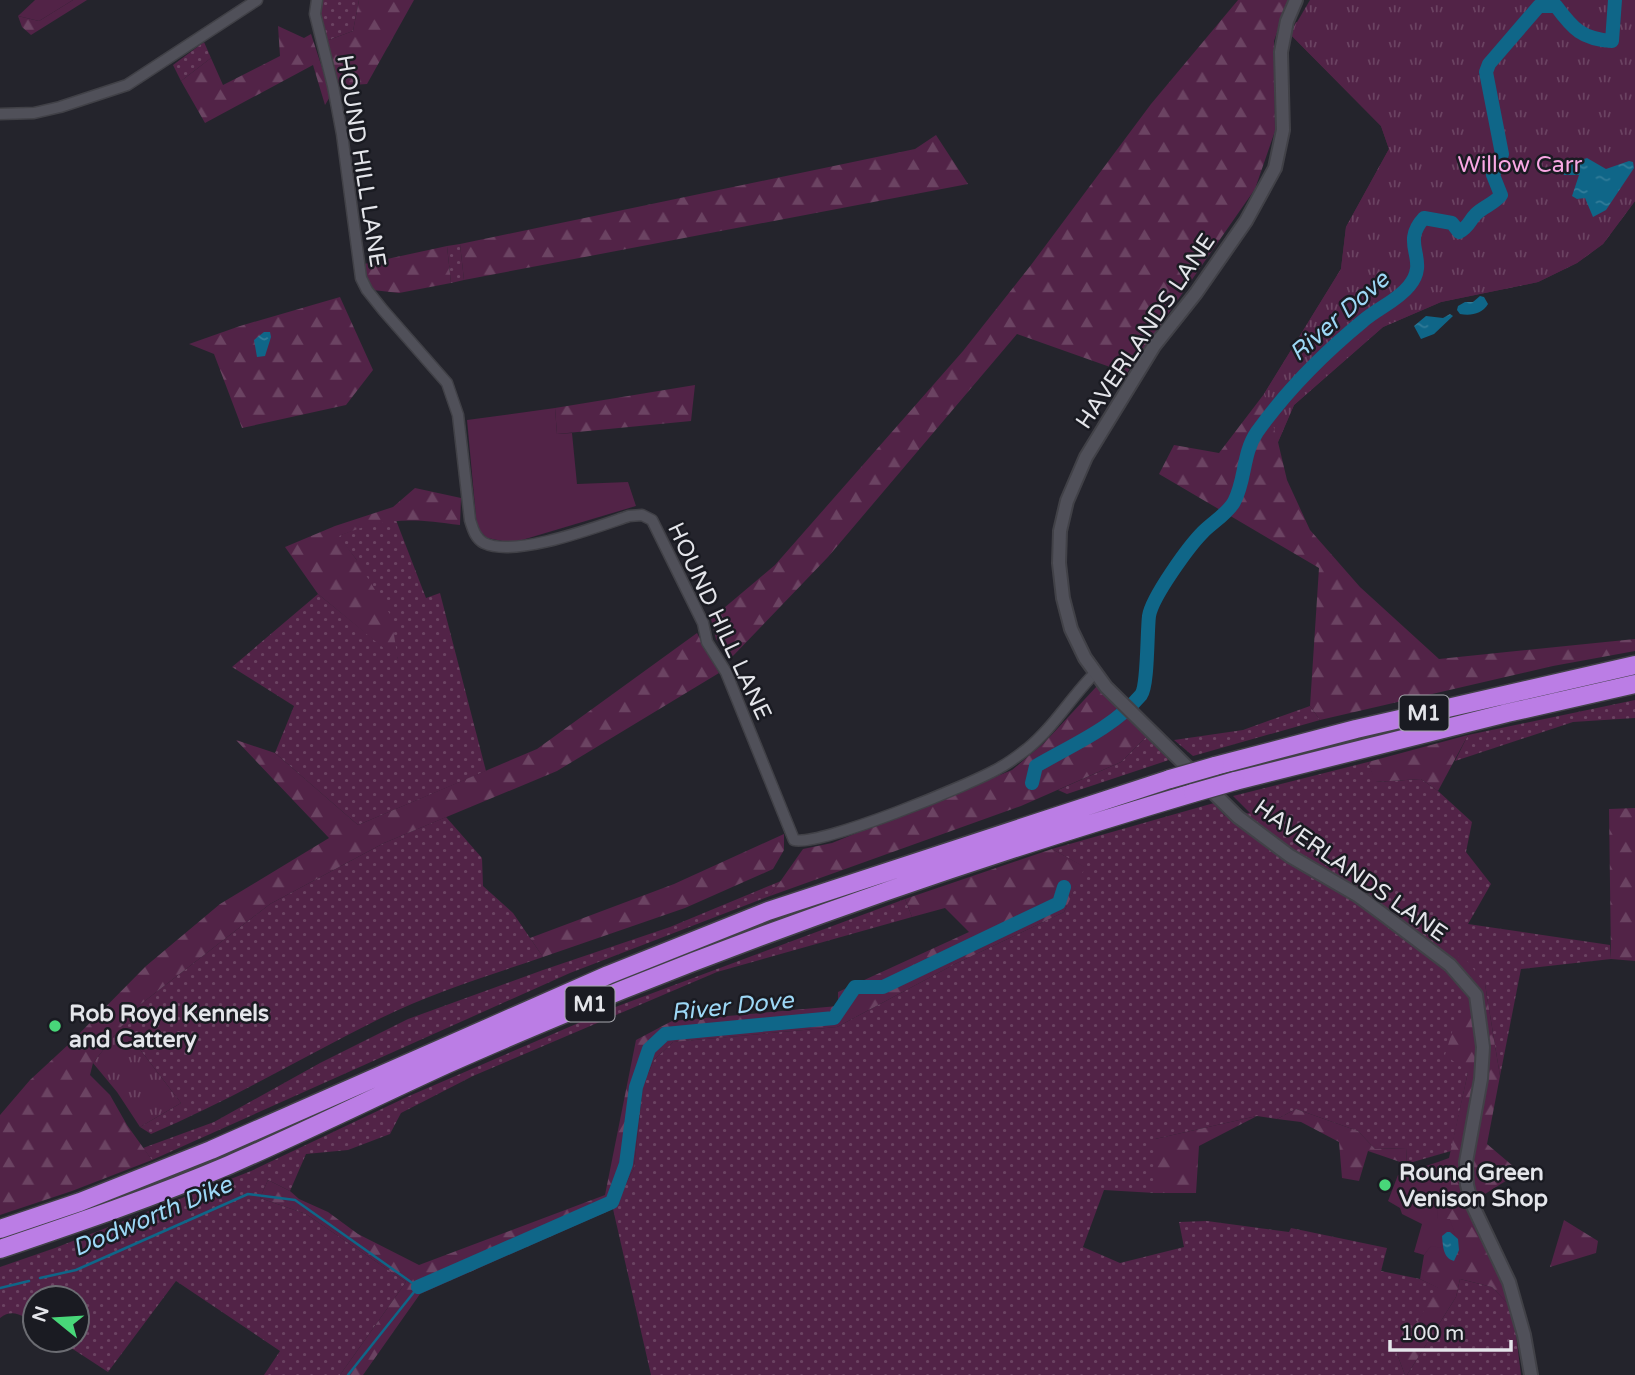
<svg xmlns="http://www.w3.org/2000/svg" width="1635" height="1375" font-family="'Varela Round',sans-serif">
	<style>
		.grass { fill: url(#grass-dots) }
		.forest { fill: url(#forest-firs) }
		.park { fill: url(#park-tufts) }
		.garden { fill: #522347 }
		.water { fill: url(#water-ripples) }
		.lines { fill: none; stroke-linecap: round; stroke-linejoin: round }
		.stream { stroke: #0f6688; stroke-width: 2.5 }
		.river { stroke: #0f6688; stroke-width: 14 }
		.minor-casing { stroke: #414147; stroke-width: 13 }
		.tertiary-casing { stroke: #414147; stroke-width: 16 }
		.motorway-casing { stroke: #414147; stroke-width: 21 }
		.minor { stroke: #505059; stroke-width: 10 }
		.tertiary { stroke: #505059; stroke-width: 12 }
		.motorway { stroke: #bb7de5; stroke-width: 18 }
		.motorway-bridge-casing { stroke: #414147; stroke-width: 21; stroke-linecap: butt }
		.motorway-bridge { stroke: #bb7de5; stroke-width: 18 }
		.poi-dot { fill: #48d779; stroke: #1a1b22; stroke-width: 2.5 }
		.labels { text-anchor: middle; stroke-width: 5; stroke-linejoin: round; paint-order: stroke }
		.shield { fill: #1a1b22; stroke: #a7a8ae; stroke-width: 2 }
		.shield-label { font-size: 21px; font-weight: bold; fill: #e4e5ea }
		.street-label { font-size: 23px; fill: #e4e5ea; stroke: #1a1b22 }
		.park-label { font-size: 23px; fill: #f9a8e4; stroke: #1a1b22 }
		.poi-label { font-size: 23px; font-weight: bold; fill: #e4e5ea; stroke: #1a1b22; text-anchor: start }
		.water-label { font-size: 24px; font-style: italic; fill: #9dd8f6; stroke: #1a1b22 }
	</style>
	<defs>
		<pattern id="grass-dots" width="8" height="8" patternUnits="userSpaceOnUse" patternTransform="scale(1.75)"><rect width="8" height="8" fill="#522347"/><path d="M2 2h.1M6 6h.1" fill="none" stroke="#6b4362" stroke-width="1.8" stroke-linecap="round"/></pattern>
		<pattern id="forest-firs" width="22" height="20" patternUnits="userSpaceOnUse" patternTransform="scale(1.75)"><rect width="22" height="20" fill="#522347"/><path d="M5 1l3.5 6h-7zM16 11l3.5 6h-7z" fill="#6b4362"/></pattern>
		<pattern id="park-tufts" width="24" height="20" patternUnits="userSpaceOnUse" patternTransform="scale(1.75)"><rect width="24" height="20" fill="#522347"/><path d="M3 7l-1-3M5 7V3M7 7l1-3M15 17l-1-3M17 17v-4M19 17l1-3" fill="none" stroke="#6b4362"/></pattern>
		<pattern id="water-ripples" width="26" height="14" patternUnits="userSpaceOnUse" patternTransform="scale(1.75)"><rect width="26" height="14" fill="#0f6688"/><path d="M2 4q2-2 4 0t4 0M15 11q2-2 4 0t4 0" fill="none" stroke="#327c99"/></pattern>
	</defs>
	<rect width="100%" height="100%" fill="#24242c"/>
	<path class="grass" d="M322,0H359L353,31L326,41L320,15Z
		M204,42L211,58L181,81L173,65Z
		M460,244L464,280L451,283L447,246Z
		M396,520L426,598L440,593L486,771L358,825L275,753L294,706L232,667L318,594L398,659L356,559L338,536L372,523Z
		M1635,700V718L1573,722L1455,761L1468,735Z
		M1310,706L1320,720L1193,756L1174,740L1243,730Z
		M1146,737L1169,760L1067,794L1058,790L1121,762Z
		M1368,762L1376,782L1421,779L1438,791L1472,822L1466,852L1491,884L1468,924L1610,945L1611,959L1521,969L1500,1076L1485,984L1466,1014L1468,1072L1451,1151L1406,1164L1407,1148L1375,1149L1358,1131L1296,1109L1277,1119L1257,1116L1155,1139V1193L1104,1190L1083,1247L1120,1263L1184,1247L1179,1222L1207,1221L1289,1232L1291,1228L1387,1248L1381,1271L1420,1279L1439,1288L1397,1354L1405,1375H651L613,1209L634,1168L643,1085L654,1060L673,1042L837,1027L955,964L1064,912L1084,867L1052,849L1214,803L1225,816L1250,813L1233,796Z
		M446,817L482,858L483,886L513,913L543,957C488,976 431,993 379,1019C303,1057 229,1101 151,1134L140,1127L181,1103L122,1026L137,1007L270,904L384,843Z
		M781,881L770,896L570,973L152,1160L143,1148L214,1122L320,1063L408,1019L543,970L670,927Z
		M905,899L912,917L717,972L473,1076L401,1113L390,1134L348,1150L306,1154L290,1191L268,1180L260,1198L306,1214L406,1282L340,1375H264L280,1351L176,1281L108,1372L59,1340H77V1298H35V1324C23,1316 13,1308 0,1318V1267L55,1248L251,1171L409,1096L618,1006Z
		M1460,1279L1492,1287L1513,1309L1521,1375H1407L1456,1297Z"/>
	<path class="forest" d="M73,0H87L31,35L22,27L18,16L39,21Z
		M359,0H414L367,84L338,86L326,41L353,31Z
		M1238,0H1288L1274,41L1275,131L1255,189L1127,373L1017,334L828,557L732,657L716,639L711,619L775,565L963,351L1031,265L1151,104Z
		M1635,0V201L1603,244L1577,263L1538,282L1441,302L1383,327L1294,405L1278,442L1287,480L1310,530L1360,587L1439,659L1635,639V651L1553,666L1320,720L1310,706L1319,568L1159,474L1174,445L1219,453L1264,394L1341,269L1346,227L1389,149L1381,126L1290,34L1296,22L1423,103Z
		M278,26L304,38L311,34L331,95L325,105L313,65L205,123L181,81L211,58L223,85L280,56Z
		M936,135L968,184L464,280L460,244L915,149Z
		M447,246L451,283L399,293L373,290L365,276L364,264Z
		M340,297L373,370L346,405L242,428L214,354L189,344L240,326Z
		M695,385L691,421L557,434L555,408Z
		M415,488L461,498L460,525C412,518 384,517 339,536L356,559L391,616L398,660L318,594L285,547L335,526L393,507Z
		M697,633L719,673L557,771L384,843L270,904L137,1007L93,1063L90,1075L110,1095L127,1125L152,1160L72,1191L0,1215V1115L30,1080L70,1043L146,966L220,904L329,838L236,740L275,753L358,825L537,749Z
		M1097,686L1146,737L1121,762L1021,806L770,896L803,849L832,843L1012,770L1044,743Z
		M1468,735L1438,791L1421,779L1375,782L1368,762Z
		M1635,808V961L1611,959L1609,809Z
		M784,834V850L773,869L685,908L543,957L530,938L674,884Z
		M1052,849L1085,867L1064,912L955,964L837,1027L673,1042L654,1060L643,1085L634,1168L613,1209L420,1294L363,1375H340L406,1282L306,1214L260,1198L268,1180L290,1191L299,1199L328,1212L358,1234L419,1265L605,1195L636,1040L672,1021L838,1006V992L969,932L945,908L912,917L905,899Z
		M1457,948L1485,984L1500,1076L1487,1144L1520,1172L1477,1199L1513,1309L1492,1287L1460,1279L1456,1297L1407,1375H1405L1397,1354L1438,1288L1420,1279L1424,1255L1431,1245L1437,1219L1438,1162L1449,1158L1468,1072L1445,1055L1455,1022L1466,1014Z
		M1296,1109L1358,1131L1375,1149L1407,1148L1406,1164L1368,1151L1359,1181L1342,1178L1339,1142L1301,1122L1277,1119Z
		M1257,1116L1199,1146L1196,1193H1155V1139Z
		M1564,1220L1598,1241L1596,1253L1550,1267Z"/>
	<path class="park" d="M1310,0H1635V201L1603,244L1577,263L1538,282L1441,302L1383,327L1294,405L1278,442L1264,394L1341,269L1346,227L1389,149L1381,126L1290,34Z
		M122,1026L181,1103L140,1127L117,1092L93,1063Z"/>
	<path class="garden" d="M35,0H73L39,21L18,16Z
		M555,408L557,434L572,433L577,484L628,482L636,506L512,543L487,538L477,528L467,420Z
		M1438,1162V1172L1451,1180V1196L1438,1209L1437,1219H1450L1455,1235L1447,1232L1442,1236L1443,1248L1431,1246L1424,1255L1414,1252L1422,1224L1402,1214L1400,1208L1388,1201L1398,1175Z"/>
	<path class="water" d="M1587,158L1606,169L1629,161L1633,162L1634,168L1606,210L1593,217L1585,198L1577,199L1572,196L1579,175H1564L1561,167Z
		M1480,296L1484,297L1488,304C1482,314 1471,316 1460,314L1457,310L1458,306L1465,302H1473Z
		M1450,314L1453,316L1434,334L1421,339L1414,326L1426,316L1443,318Z
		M264,332H270L271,337L265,356L257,357L254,340Z
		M1447,1232H1450L1458,1239L1459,1250L1454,1261C1443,1258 1443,1246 1442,1236Z"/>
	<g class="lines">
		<path class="stream" d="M40,1278L76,1270L248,1194L295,1200L418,1287L348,1375
			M0,1288L29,1281"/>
		<path class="river" d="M1032,783L1036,766C1072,745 1113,728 1141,695C1148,686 1147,632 1149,616C1152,597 1189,546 1203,532C1213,522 1227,514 1234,502C1246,480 1242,454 1257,432C1287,390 1324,353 1363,321C1378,308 1397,301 1409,286C1431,259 1399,245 1424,218L1452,223L1459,232C1469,227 1469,221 1476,214C1484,206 1494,204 1501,195L1493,175L1502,154L1486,72L1489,64L1539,6H1556C1573,29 1582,39 1612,41L1615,0
			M418,1287L612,1202L626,1164L636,1087L649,1049L665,1034L834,1018L855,987H883L1059,903L1064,887"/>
		<g class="minor-casing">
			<path id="minor" d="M317,0L315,14L333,86L342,134L361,278L367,290L383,310L447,383L458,415L470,520C473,529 475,538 484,543C515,558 596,527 629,516L642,515L652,520L703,623L707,642L726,672L794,840C819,847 973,784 1001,767C1010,762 1019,755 1027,749C1054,727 1071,697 1095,673
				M0,114L34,113L60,107L127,85L257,0"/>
		</g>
		<g class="tertiary-casing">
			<path id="tertiary" d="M1296,0L1287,21L1281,52L1283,130L1275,168L1246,221L1196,293L1154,346L1086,457L1067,501L1060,531L1059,563L1063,598L1071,629L1085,658L1106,687L1238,817L1290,856L1357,895L1384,915L1450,965L1476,995L1483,1047L1481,1079L1466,1162L1467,1185L1472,1204L1509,1282L1524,1335L1531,1375"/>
		</g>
		<g class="motorway-casing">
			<path id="motorway" d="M1215,766L1356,729L1635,665
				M1235,781L1507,713L1635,684
				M0,1229L80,1202L211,1150L608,975L768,911L1170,779
				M0,1249C77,1223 154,1197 229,1165C302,1133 373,1098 445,1065C503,1039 563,1014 622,990C809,915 1000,850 1193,793"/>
		</g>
		<use href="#minor" class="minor"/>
		<use href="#tertiary" class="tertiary"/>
		<use href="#motorway" class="motorway"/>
		<g class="motorway-bridge-casing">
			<path id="motorway-bridge" d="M1170,779L1215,766
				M1193,793L1235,781"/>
		</g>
		<use href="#motorway-bridge" class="motorway-bridge"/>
	</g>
	<g class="poi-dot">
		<circle cx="55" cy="1026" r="7"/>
		<circle cx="1385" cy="1185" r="7"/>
	</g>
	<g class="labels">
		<g class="shield">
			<rect x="1399.5" y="695.5" width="49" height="35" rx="5"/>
			<rect x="565.5" y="986.5" width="49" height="35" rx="5"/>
		</g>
		<g class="shield-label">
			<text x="1424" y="720">M1</text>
			<text x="590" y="1011">M1</text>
		</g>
		<g class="street-label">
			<text transform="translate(362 161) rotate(81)" y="8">HOUND HILL LANE</text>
			<text transform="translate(1145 331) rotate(-56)" y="8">HAVERLANDS LANE</text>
			<text transform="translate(720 621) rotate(65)" y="8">HOUND HILL LANE</text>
			<text transform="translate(1351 870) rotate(35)" y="8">HAVERLANDS LANE</text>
		</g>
		<g class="park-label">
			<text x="1520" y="172">Willow Carr</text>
		</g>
		<g class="poi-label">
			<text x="69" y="1021">Rob Royd Kennels<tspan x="69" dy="26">and Cattery</tspan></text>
			<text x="1399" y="1180">Round Green<tspan x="1399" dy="26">Venison Shop</tspan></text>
		</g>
		<g class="water-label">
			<text transform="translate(1339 316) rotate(-41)" y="8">River Dove</text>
			<text transform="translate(732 1006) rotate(-6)" y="8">River Dove</text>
			<text transform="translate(152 1216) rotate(-23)" y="8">Dodworth Dike</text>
		</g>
	</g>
	<g transform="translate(56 1319) rotate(288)"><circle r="33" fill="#1a1b22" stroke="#6b6c72" stroke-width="2"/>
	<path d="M0-5L12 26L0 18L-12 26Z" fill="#48d779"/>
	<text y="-10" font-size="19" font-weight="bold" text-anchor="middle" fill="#e4e5ea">N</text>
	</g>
	<path d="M1390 1340v10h121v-10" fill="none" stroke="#e4e5ea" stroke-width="3.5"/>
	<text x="1400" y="1340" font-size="21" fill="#e4e5ea" stroke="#1a1b22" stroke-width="5" paint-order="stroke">100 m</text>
</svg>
